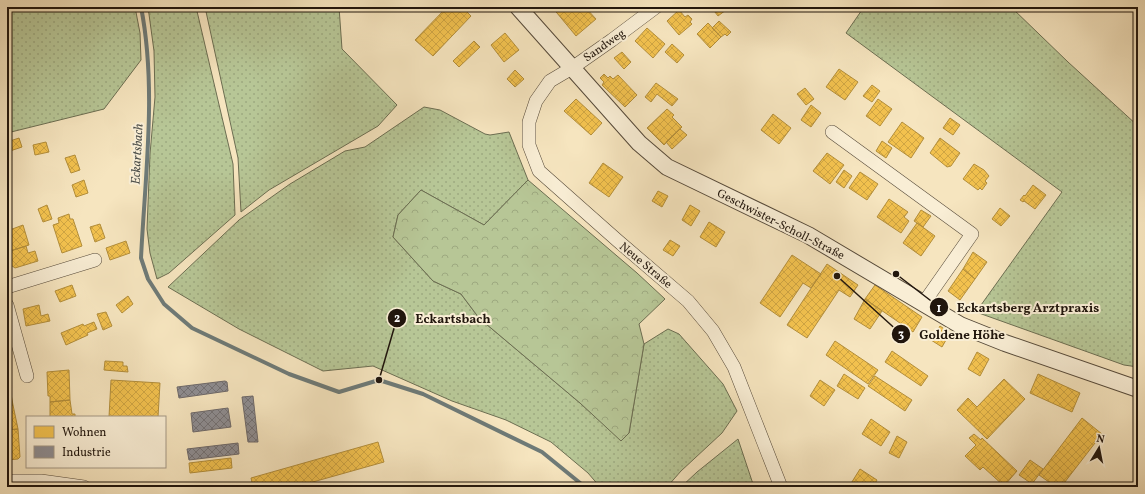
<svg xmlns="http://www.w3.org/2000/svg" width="1145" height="494" font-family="Vollkorn,serif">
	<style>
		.green { fill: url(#green-dots); stroke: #6c6e52 }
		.forest { fill: url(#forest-crowns); stroke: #6c6e52 }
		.homes { fill: url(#homes-cross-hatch); stroke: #b38e3a }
		.industry { fill: url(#industry-cross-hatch); stroke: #6d696a }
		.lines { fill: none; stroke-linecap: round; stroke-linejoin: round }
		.stream { stroke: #6e7a77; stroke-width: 4 }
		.minor-casing { stroke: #564a3a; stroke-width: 14 }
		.tertiary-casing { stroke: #564a3a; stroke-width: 18 }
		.minor { stroke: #f9eed5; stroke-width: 13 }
		.tertiary { stroke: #f9eed5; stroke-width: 16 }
		.labels { text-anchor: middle; stroke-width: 4; stroke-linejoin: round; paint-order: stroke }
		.street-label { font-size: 12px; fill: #21160d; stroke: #f9eed5 }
		.water-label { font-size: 13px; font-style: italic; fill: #4e504b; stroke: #f9eed5 }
		.leader { fill: none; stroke: #21160d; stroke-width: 1.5 }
		.callout-dot { fill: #21160d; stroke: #f9eed5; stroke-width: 1.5 }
		.mark-label { font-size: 12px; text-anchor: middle; font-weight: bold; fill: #fff }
		.callout-label { font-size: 13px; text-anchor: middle; font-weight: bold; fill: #21160d; stroke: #f9eed5; stroke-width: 4; stroke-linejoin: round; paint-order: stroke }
	</style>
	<defs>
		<pattern id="green-dots" width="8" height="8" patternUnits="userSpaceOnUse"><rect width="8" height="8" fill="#b7c696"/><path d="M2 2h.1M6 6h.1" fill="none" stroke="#9da980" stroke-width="1.8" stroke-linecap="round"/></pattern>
		<pattern id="forest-crowns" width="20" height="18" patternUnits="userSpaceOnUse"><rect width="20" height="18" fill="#b7c696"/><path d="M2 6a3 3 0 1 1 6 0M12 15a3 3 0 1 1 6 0" fill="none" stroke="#9da980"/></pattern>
		<pattern id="homes-cross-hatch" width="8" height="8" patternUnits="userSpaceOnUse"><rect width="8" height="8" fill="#f2c14e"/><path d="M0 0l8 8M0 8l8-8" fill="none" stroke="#cfa543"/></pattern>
		<pattern id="industry-cross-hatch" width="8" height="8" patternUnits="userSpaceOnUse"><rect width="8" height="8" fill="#8d8d92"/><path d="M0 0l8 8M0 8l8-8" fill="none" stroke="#737276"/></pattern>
	</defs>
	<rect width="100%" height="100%" fill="#f6e5bf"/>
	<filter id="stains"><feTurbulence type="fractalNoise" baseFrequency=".005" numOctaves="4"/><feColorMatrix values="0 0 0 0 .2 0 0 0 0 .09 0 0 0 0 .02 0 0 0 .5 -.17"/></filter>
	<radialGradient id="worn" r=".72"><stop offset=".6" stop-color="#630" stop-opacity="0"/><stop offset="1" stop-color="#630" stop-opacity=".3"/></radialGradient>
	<path class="green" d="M7,7H135L140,33L141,60L104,109L7,133Z
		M148,7H196L233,164L235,215L169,273L157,279L150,253L147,229L150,154L155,97L154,51Z
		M205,7H339L342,49L397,105L378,126L269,190L241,212L238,158Z
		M864,7H1011L1068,62L1138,126V367L1124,365L976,312L1062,192L846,33Z
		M424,107L440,110L485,134L490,135L509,132L528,180L484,225L421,190L398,215L393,237L433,281L461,294L479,318L580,403L621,440L629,433L644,344L668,329L679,334L723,384L737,411L722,433L681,471L667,487H600L588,473L551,442L506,420L452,401L373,366L323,371L239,329L168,287L239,220L290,184L345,151L365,147Z
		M738,439L754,487H681L697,472Z"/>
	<path class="forest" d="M528,180L637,273L665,299L639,324L644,344L629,433L621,441L580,403L479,318L461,294L433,281L393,237L398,215L421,190L484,225Z"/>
	<path class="homes" d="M447,7H462L471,16L433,56L415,40Z
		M552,7H585L596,19L576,36Z
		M711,7H730L718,16Z
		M679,10L685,17L688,15L692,19L690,22L692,24L679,35L667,21Z
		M719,21L731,32L727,36L725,34L721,37L712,28Z
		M708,23L721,37L710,48L697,34Z
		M647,28L665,44L653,58L635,41Z
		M505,33L519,50L504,62L491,45Z
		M474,41L480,47L459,67L453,61Z
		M672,44L684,55L677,63L665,52Z
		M622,52L631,62L624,69L614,58Z
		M839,69L858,82L845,100L826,87Z
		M515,70L524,79L515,87L507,79Z
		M604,74L608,78L610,76L613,79L618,75L637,95L625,107L602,85L604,82L600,78Z
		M656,83L678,99L672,106L657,94L651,102L645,97Z
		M872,85L880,91L872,102L863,96Z
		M805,88L814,99L806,105L797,94Z
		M576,99L602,123L591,135L564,111Z
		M878,99L892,109L880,126L866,116Z
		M811,105L821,113L811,127L801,120Z
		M667,109L674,115L672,117L682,127L664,145L647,128Z
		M773,114L791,128L779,144L761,130Z
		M950,118L960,125L953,135L943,128Z
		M902,122L924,138L911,158L888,142Z
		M680,129L687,135L672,149L666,142Z
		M19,138L22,147L7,152V142Z
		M940,138L960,153L951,166L947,167L930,153Z
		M882,141L892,148L886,158L876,151Z
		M46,142L49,152L35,155L33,145Z
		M827,153L844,165L830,184L813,171Z
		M75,155L80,170L71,173L65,158Z
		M603,163L623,177L609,197L589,183Z
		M974,164L984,170L989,176L985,181L987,183L982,190L980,188L978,190L963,179Z
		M844,170L852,176L844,188L836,182Z
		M860,172L878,184L867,200L849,188Z
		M84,180L88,193L76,197L72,185Z
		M1033,185L1046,195L1035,209L1024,201L1023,202L1020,200L1024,195L1025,196Z
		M658,191L668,196L662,207L652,201Z
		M889,199L908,212L904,217L909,221L901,233L877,217Z
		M47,205L52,219L43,222L38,209Z
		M690,205L700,211L691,226L682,220Z
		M1000,208L1010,216L1001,226L992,219Z
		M921,210L931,216L923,227L914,221Z
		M69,214L70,219H73L82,246L62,253L53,225L59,223L58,218Z
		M709,222L725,232L716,247L700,237Z
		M917,223L935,236L921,256L903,243Z
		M100,224L105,238L95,242L90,227Z
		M23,225L29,245L7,252V231Z
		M670,240L680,246L673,256L663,250Z
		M126,241L130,253L110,260L106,248Z
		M26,246L28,253L35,251L38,261L15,268L8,263L7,252Z
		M973,252L987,262L975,279L963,269Z
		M792,255L821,274L811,288L803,283L780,317L760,303Z
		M827,264L858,285L850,297L839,290L807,338L787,325Z
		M963,269L975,279L960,300L948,291Z
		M72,285L76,296L60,302L55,291Z
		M875,285L922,317L913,332L865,299Z
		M128,296L133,304L122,313L116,305Z
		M865,299L882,311L870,329L854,319Z
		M39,305L41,316L48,314L50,321L26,326L23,309Z
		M106,312L112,326L103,330L97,314Z
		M94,322L97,329L87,333L88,335L66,345L61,333L83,324L84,326Z
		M940,326L950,333L942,347L931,340Z
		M835,341L878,370L868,384L826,355Z
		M892,351L928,376L921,386L885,362Z
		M977,352L989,359L980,376L968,369Z
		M105,361L123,362V366H127L128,372L104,370Z
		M69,370L70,400L50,402V396H48L47,372Z
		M844,374L865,388L858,399L837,386Z
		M1038,374L1080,393L1072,412L1030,393Z
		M875,376L912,400L905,411L868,386Z
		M1004,379L1025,399L987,439L957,410L968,398L977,407Z
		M111,380L160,383L158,417H109Z
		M820,380L835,390L824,406L810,396Z
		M7,383H9L13,405L7,406Z
		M70,400L72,414H75V417H50V402Z
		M13,405L18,429L7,430V406Z
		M1082,418L1102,434L1061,487H1056L1039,475Z
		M871,419L890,432L881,446L862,434Z
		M18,429L20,457L18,459L7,460V430Z
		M974,434L981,440L982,438L1017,471L1004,486L983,467L980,470L965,456L976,445L969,438Z
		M897,436L907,442L899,458L889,453Z
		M378,442L384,462L295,487H253L251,478Z
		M231,458L232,468L190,473L189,463Z
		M1030,460L1043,469L1032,484L1019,475Z
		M860,469L877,480L873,487H853L850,485Z"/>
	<path class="industry" d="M225,381L227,382L228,391L179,398L177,387Z
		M253,396L258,442H248L242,397Z
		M228,408L231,427L193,432L191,413Z
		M238,443L239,454L189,460L187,449Z"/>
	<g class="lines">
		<path class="stream" d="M141,7C157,88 145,176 141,258L148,279L164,304L192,328L289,374L339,392L379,380L423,394L542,452L585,487"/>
		<g class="minor-casing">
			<path id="minor" d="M656,7L612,40L572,68L550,81L536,101L529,122V145L539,171L618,241L688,301L713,331L734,367L781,487
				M832,132L972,234L923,304
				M7,287L95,260
				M7,305L27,376
				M7,481H41L84,487"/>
		</g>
		<g class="tertiary-casing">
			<path id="tertiary" d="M518,7L639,143L667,167L808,235L960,325L1005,343L1138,389"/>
		</g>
		<use href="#minor" class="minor"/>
		<use href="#tertiary" class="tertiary"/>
	</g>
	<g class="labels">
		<g class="street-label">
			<text transform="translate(604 45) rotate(-35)" y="4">Sandweg</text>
			<text transform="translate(781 224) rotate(27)" y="4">Geschwister-Scholl-Straße</text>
			<text transform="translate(646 265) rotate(40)" y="4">Neue Straße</text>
		</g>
		<g class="water-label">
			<text transform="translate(136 154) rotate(-87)" y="5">Eckartsbach</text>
		</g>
	</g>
	<path class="leader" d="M896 274L939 307M379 380L397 318M837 276L901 334"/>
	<g class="callout-dot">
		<circle cx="896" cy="274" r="4"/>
		<circle cx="379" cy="380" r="4"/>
		<circle cx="837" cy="276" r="4"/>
		<circle cx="939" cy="307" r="10"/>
		<circle cx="397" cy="318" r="10"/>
		<circle cx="901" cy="334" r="10"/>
	</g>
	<g class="mark-label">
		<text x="939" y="312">1</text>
		<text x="397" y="322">2</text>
		<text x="901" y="338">3</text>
	</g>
	<g class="callout-label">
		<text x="1028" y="312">Eckartsberg Arztpraxis</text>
		<text x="453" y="323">Eckartsbach</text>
		<text x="962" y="339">Goldene Höhe</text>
	</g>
	<rect width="1145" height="494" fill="none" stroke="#f6e5bf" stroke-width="24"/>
	<rect x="8" y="8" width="1129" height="478" fill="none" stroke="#21160d" stroke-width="2"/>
	<rect x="12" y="12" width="1121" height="470" fill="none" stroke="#21160d"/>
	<rect x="26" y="416" width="140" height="52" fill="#f9eed5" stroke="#a39885"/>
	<rect x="34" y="426" width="20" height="12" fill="#f2c14e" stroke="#a39885"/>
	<text x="62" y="436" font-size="12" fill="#21160d">Wohnen</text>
	<rect x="34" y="446" width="20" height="12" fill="#8d8d92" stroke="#a39885"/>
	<text x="62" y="456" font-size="12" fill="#21160d">Industrie</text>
	<g transform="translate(1099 448) rotate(10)" stroke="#f9eed5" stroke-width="3" paint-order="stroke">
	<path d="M0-3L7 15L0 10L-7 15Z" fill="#21160d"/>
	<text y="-6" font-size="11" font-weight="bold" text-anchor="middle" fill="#21160d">N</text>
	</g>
	<rect width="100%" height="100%" filter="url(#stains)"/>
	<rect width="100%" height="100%" fill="url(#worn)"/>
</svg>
